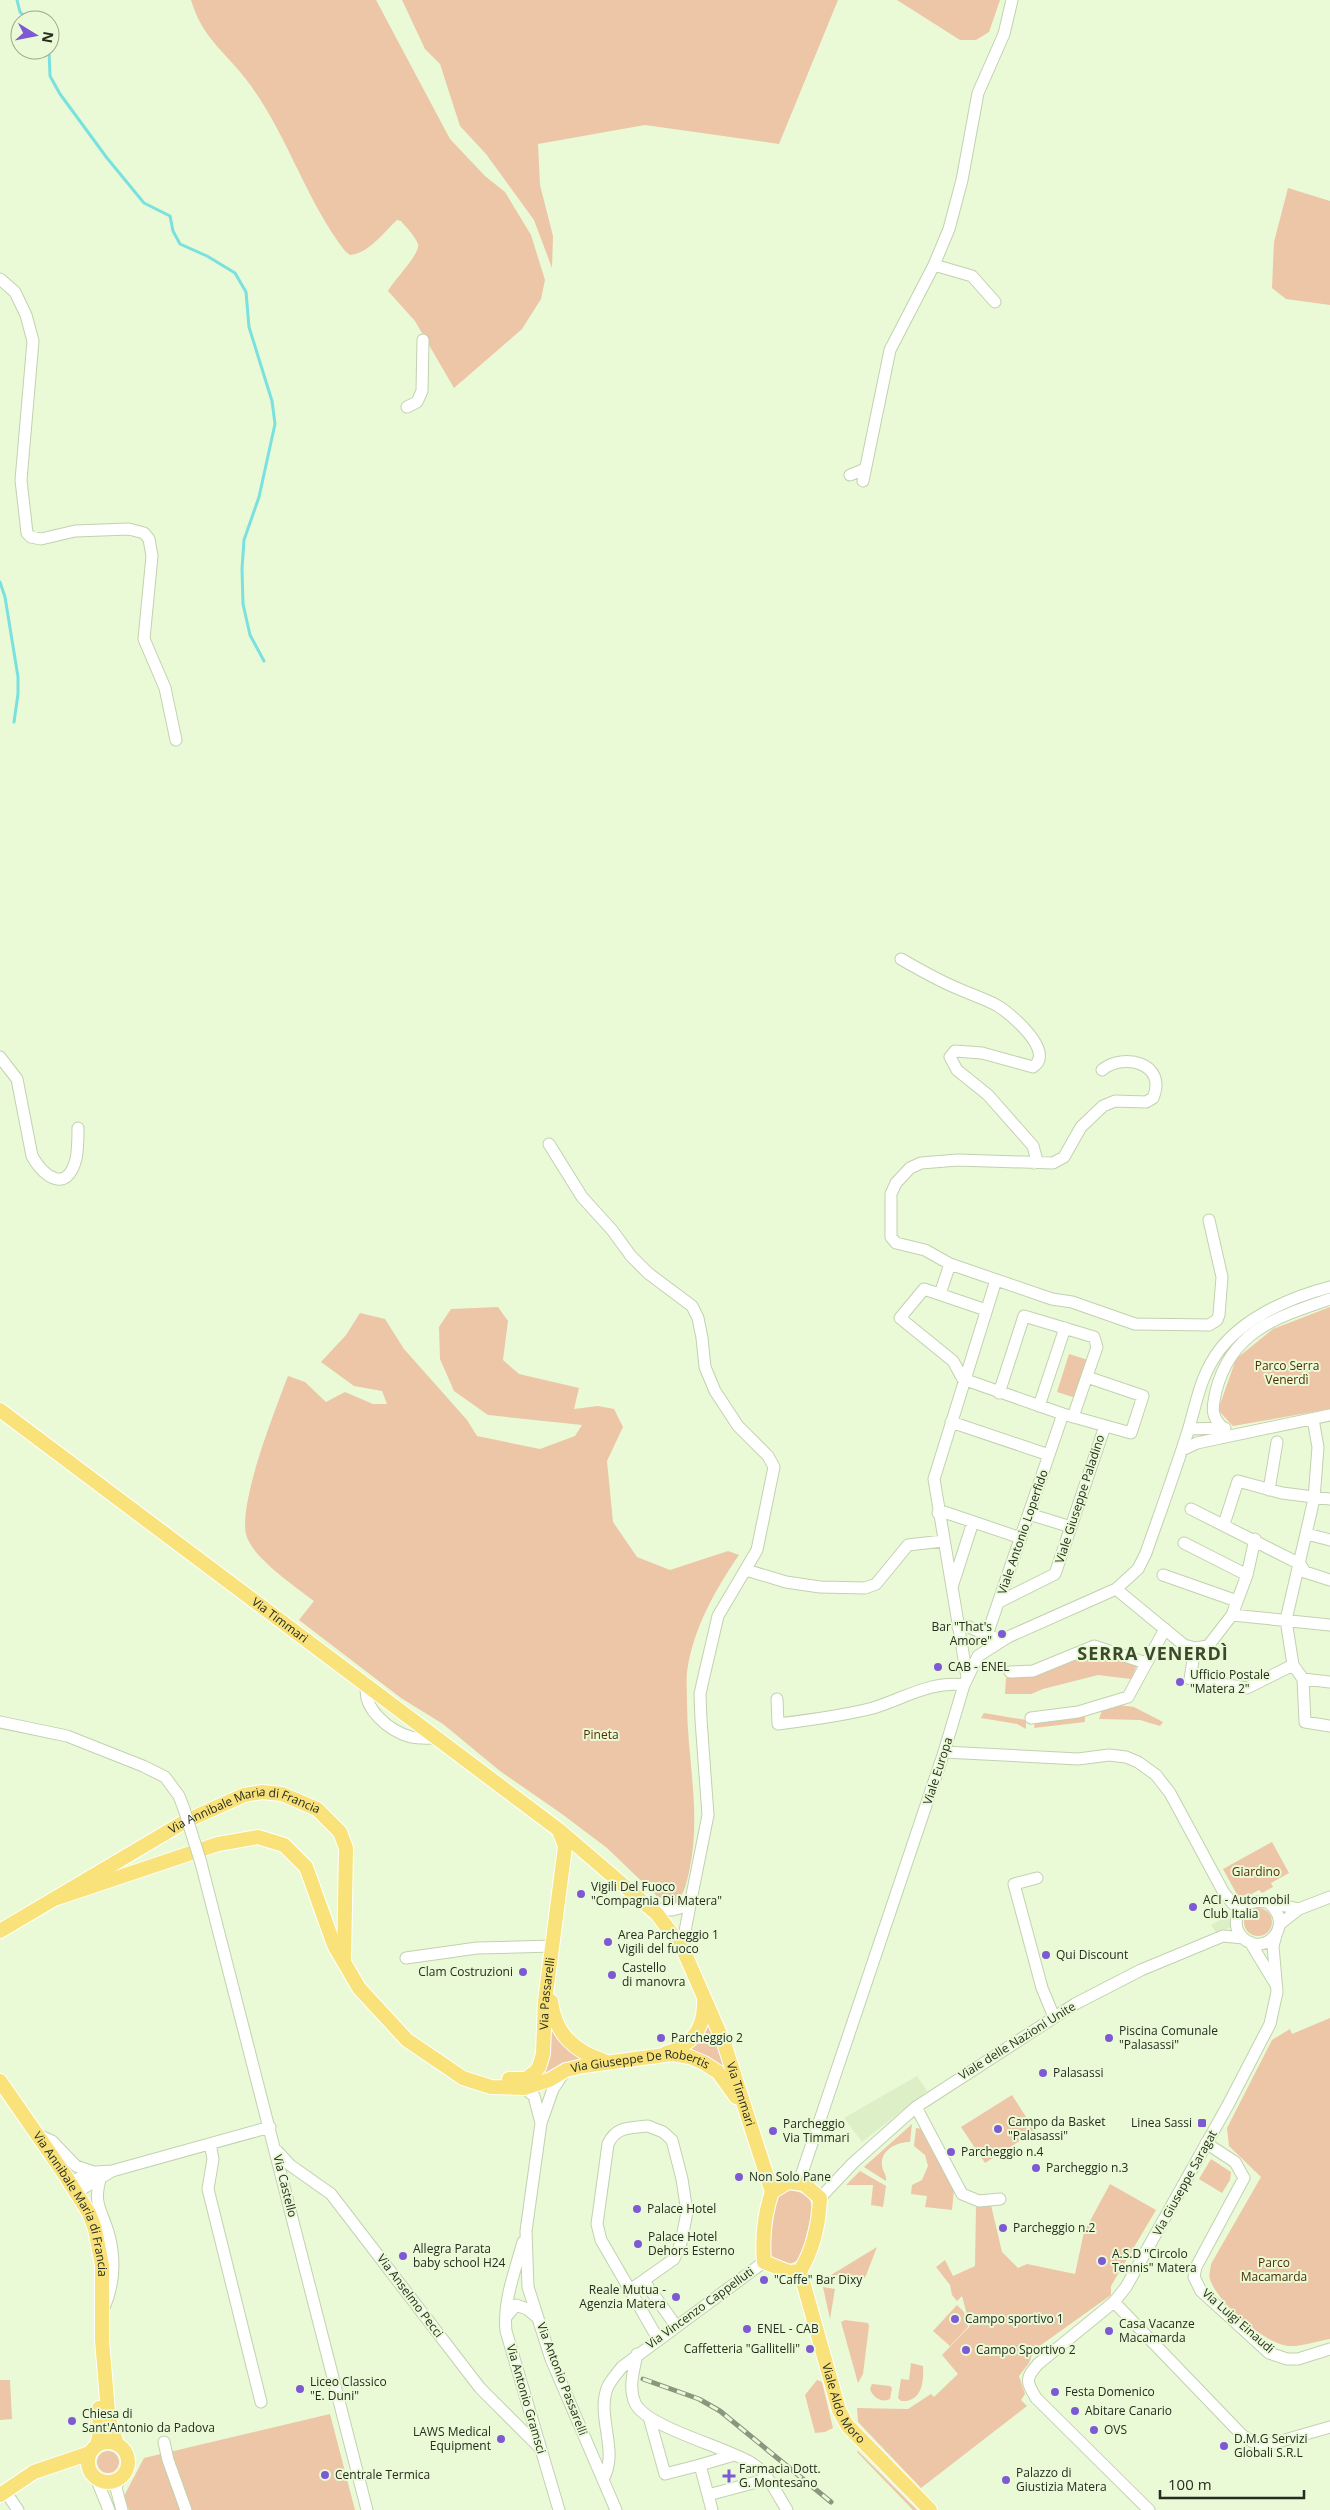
<svg xmlns="http://www.w3.org/2000/svg" width="1330" height="2510" font-family="'Open Sans',sans-serif">
	<style>
		.built { fill: #dcefc6 }
		.green { fill: #ecc6a6 }
		.lines { fill: none; stroke-linecap: round; stroke-linejoin: round }
		.stream { stroke: #7ae1df; stroke-width: 3 }
		.minor-casing { stroke: #c2d1b0; stroke-width: 13 }
		.major-casing { stroke: #fff; stroke-width: 16 }
		.minor { stroke: #fff; stroke-width: 11 }
		.major { stroke: #f9e279; stroke-width: 14 }
		.rail-casing { stroke: #8b967e; stroke-width: 5 }
		.rail { stroke: #eafad7; stroke-width: 3; stroke-dasharray: 9; stroke-linecap: butt }
		.minor-bridge-casing { stroke: #c2d1b0; stroke-width: 13; stroke-linecap: butt }
		.minor-bridge { stroke: #fff; stroke-width: 11 }
		.poi-dot { fill: #7d5ad4; stroke: #eafad7; stroke-width: 2 }
		.labels { text-anchor: middle; stroke-width: 4; stroke-linejoin: round; paint-order: stroke }
		.park-label { font-size: 12px; fill: #522d03; stroke: #eafad7 }
		.street-label { font-size: 12px; fill: #262c1f; stroke: #eafad7 }
		.poi-label { font-size: 12px; fill: #262c1f; stroke: #eafad7; text-anchor: start }
		.district-label { font-size: 18px; font-weight: bold; letter-spacing: 1px; fill: #3c492c; stroke: #eafad7 }
	</style>
	<rect width="100%" height="100%" fill="#eafad7"/>
	<path class="built" d="M1227,1916L1233,1926L1217,1934L1211,1925Z
		M917,2076L927,2091L862,2142L844,2118Z"/>
	<path class="green" d="M191,0H376L450,139L485,176L505,192L531,235L545,280L541,299L522,329L454,388L415,321L388,291C394,280 421,253 418,244C415,236 406,227 401,221L397,220C385,231 368,254 350,255L345,251C306,200 288,137 251,86C228,53 203,41 191,0Z
		M402,0H838L779,144L645,125L538,144L540,185L553,236L552,268L534,220L486,154L460,126L440,64L425,49Z
		M897,0H1000L989,32L976,40H960Z
		M1288,188L1330,201V305L1286,299L1272,288L1274,242Z
		M498,1307L508,1321L503,1360L519,1374L579,1388L574,1409L598,1406L614,1409L623,1427L607,1461L613,1522L637,1557L670,1570L728,1551L739,1555C715,1590 693,1629 687,1672C686,1681 687,1692 687,1702C687,1759 702,1815 689,1872C686,1885 684,1897 673,1904L657,1896L607,1848L562,1814L500,1771L443,1724L401,1698L299,1620L314,1601C296,1587 251,1557 246,1534C239,1501 275,1410 288,1376L305,1382L326,1402L345,1392L373,1404H387L382,1391L354,1386L321,1362L346,1335L360,1313L385,1319L404,1349L467,1420L477,1436L540,1449L575,1436L582,1425L488,1415L454,1391L440,1359L439,1327L451,1309Z
		M1330,1307V1409L1233,1426L1218,1410L1236,1359L1273,1329Z
		M1069,1354L1088,1360L1076,1398L1057,1392Z
		M1092,1652H1099L1137,1665L1131,1679L1098,1675L1043,1689L1031,1694H1005L1006,1678L1028,1675Z
		M1119,1705L1134,1707L1163,1722L1160,1726L1140,1720L1099,1719L1102,1710Z
		M984,1713L1026,1720V1729L1017,1724L981,1718Z
		M1085,1715V1722L1034,1728L1035,1722Z
		M1272,1842L1289,1873L1271,1883L1273,1887L1262,1893L1259,1890L1240,1900L1223,1869Z
		M1244 1922a14 14 0 1 1 28 0a14 14 0 1 1-28 0Z
		M707,2016L734,2086L683,2051Z
		M1330,2018V2339C1317,2341 1301,2347 1288,2346C1265,2344 1216,2301 1210,2279C1208,2275 1211,2269 1211,2264L1261,2177L1229,2146L1227,2128L1272,2040L1290,2029L1292,2034Z
		M549,2022L587,2060L538,2078L548,2059Z
		M1012,2095L1035,2131L985,2163L961,2127Z
		M912,2124L910,2142C897,2142 880,2150 882,2166C883,2172 887,2175 886,2181L864,2167Z
		M916,2128L923,2129L954,2190L952,2210L925,2207L927,2196L911,2194L912,2185L922,2180L928,2166L925,2155L914,2146Z
		M1211,2159L1231,2172L1230,2180L1222,2193L1199,2179Z
		M860,2171L886,2186L883,2207L871,2205L873,2185H846Z
		M1110,2184L1156,2210L1111,2286V2295L1034,2350L1029,2363L1019,2376L1025,2394L1021,2400L1027,2406L921,2488L858,2422L857,2408L908,2409L931,2394L934,2397L958,2374L942,2355L970,2326L962,2296L957,2301L952,2295L950,2285L936,2267L945,2260L953,2276L975,2266L976,2206L991,2205L1002,2252L1018,2268L1027,2264L1075,2274L1084,2232Z
		M789,2190C819,2194 813,2210 807,2233C805,2239 805,2246 803,2252C799,2265 781,2268 772,2259C765,2251 770,2213 775,2203C777,2196 783,2193 789,2190Z
		M877,2247L865,2278L831,2275Z
		M823,2287L835,2289L830,2319Z
		M957,2305L964,2312L968,2327L950,2346L933,2331Z
		M845,2320L868,2323L869,2326L863,2374L858,2383L841,2322Z
		M911,2363L923,2366C924,2382 922,2402 901,2401L898,2398L901,2379L909,2380Z
		M0,2380H10L12,2419L0,2420Z
		M817,2380L822,2382L833,2428L825,2432L815,2433L805,2395Z
		M872,2384L890,2386L892,2388L890,2399C882,2403 873,2398 870,2389Z
		M330,2414L355,2510H129L124,2496L144,2458Z
		M858,2451L917,2510H913L857,2452Z
		M97 2462a11 11 0 1 1 22 0a11 11 0 1 1-22 0Z"/>
	<g class="lines">
		<path class="stream" d="M17,0L20,12L28,20
			M49,50L50,76L60,94L107,158L144,203L170,216L173,231L180,244L207,256L235,273L246,292L249,327L272,401L275,424L259,497L244,540L242,569L243,604L250,635L264,661
			M0,582L5,597L18,677V694L14,722"/>
		<g class="minor-casing">
			<path id="minor" d="M934,265L972,276L995,302
				M0,279L15,292L26,315L33,341L21,480L27,533L31,537L41,539L75,531L129,529L144,533L149,539L152,556L144,639L165,688L176,740
				M407,407L417,402L422,391L423,340
				M850,475L865,469
				M863,481L890,350L934,265L949,229L962,180L978,93L1004,34L1012,0
				M901,959C920,970 939,981 959,989C972,995 986,999 998,1006C1011,1014 1056,1052 1033,1067L982,1053L955,1051L950,1057L957,1070L988,1095L1033,1146L1036,1157L1034,1163
				M0,1057L17,1079L32,1156C44,1177 67,1194 76,1159C78,1149 78,1138 78,1128
				M549,1144L582,1197L612,1230L631,1256L648,1273L692,1306L698,1318L702,1338L705,1367L715,1391L738,1426L768,1456L774,1467L757,1550L718,1616L704,1676L700,1694L701,1720L708,1815L690,1905
				M950,1264L1052,1299L1072,1302L1135,1324L1209,1325L1217,1320L1219,1315L1222,1277L1209,1220
				M940,1294L950,1264L925,1250L896,1243L891,1237V1194L896,1183L910,1168L921,1163L958,1160L1053,1163L1064,1157L1081,1127L1103,1106L1115,1101L1146,1102L1153,1098C1168,1063 1123,1052 1102,1070
				M986,1310L924,1289L900,1318L953,1361L963,1379L1063,1414L1131,1433L1143,1396L1087,1377
				M999,1393L1024,1316L1094,1337L1097,1347L1073,1417
				M1039,1406L1065,1328
				M951,1422L1049,1455
				M1221,1426C1210,1414 1213,1406 1216,1391C1231,1331 1277,1317 1330,1299
				M1189,1429L1225,1428
				M1182,1450L1197,1443L1330,1415
				M1269,1490L1277,1442
				M1191,1509L1300,1564L1305,1572L1330,1580
				M938,1513L944,1512L1021,1538
				M1029,1514L1071,1527
				M1224,1524L1238,1481L1282,1493L1330,1499
				M1307,1534L1330,1540
				M1184,1543L1247,1575
				M746,1570L786,1582L820,1587L865,1588L876,1584L908,1545L943,1541
				M1163,1575L1237,1601
				M952,1587L973,1522
				M1116,1589L1184,1645L1195,1648L1208,1646L1232,1615L1247,1575L1255,1539
				M999,1602L1055,1574L1105,1426
				M1232,1615L1330,1625
				M958,1627L967,1626L987,1635
				M1001,1640L987,1635L1063,1414
				M1195,1648L1190,1679L1247,1688L1293,1665L1303,1679
				M1293,1665L1286,1620L1314,1499L1318,1447L1313,1419
				M1010,1672L1033,1671L1094,1646L1146,1663
				M967,1677L934,1479L996,1280
				M1303,1679L1305,1722L1330,1726
				M1303,1679L1330,1682
				M367,1684C361,1708 389,1731 411,1737C420,1739 430,1738 439,1738
				M777,1699L778,1724C810,1720 842,1716 873,1708C903,1699 932,1680 964,1685
				M1031,1718L1078,1712L1128,1697L1165,1629
				M0,1722L67,1736L143,1766L165,1777L179,1796L184,1809
				M944,1752L1078,1759L1109,1755L1126,1757L1138,1762L1156,1775L1170,1793L1224,1893L1233,1904L1243,1907
				M201,1863L367,2510
				M1037,1878L1014,1884L1042,1988L1054,2017
				M1269,1903C1296,1926 1264,1958 1243,1938C1237,1932 1235,1924 1237,1917C1244,1890 1281,1906 1299,1909
				M652,1909L672,1910L690,1905L682,1947
				M1280,1924L1299,1909L1330,1897
				M1250,1942L1276,1985
				M406,1958L477,1948L553,1946
				M565,2071L553,2089L541,2123L526,2231L528,2287L551,2359L616,2510
				M524,2088L534,2096L541,2123
				M916,2107L962,2194L979,2201L1000,2199
				M648,2126L663,2132L672,2140L682,2179L687,2212L681,2243L674,2259L630,2290L601,2240L597,2224L608,2144C616,2126 631,2128 648,2126Z
				M38,2135L52,2141L76,2166L93,2172
				M1206,2143L1235,2162L1244,2178L1196,2267L1194,2277L1201,2291L1269,2353L1287,2359H1298L1330,2349
				M210,2144L213,2159L208,2189L261,2402
				M277,2151L290,2165L331,2194L480,2388L540,2448
				M112,2171L82,2189H73L77,2179L95,2172L112,2171L270,2127
				M101,2177C92,2204 102,2210 109,2235C116,2262 114,2286 103,2310
				M799,2182L944,1752L964,1685L978,1656L1008,1637L1116,1589L1138,1569L1146,1553C1160,1513 1175,1472 1188,1431C1195,1408 1199,1384 1211,1363C1233,1322 1287,1298 1330,1287
				M820,2198L853,2163L916,2107L1075,2004L1141,1970L1223,1936L1243,1938
				M523,2242C515,2271 503,2301 506,2331L559,2510
				M644,2281L676,2326
				M630,2290L658,2339
				M1114,2302L1242,2435L1253,2442L1267,2445L1330,2427
				M506,2317L516,2305L527,2309L538,2318
				M637,2354C634,2370 628,2387 635,2403C647,2428 727,2447 753,2464C769,2475 777,2494 787,2510
				M649,2417L665,2474L700,2465
				M164,2442L168,2460L186,2510
				M734,2455L700,2465L708,2495L768,2479
				M96,2478L109,2510
				M119,2479L116,2488L122,2510
				M603,2479C620,2451 595,2416 608,2386C612,2379 617,2373 622,2367L764,2262
				M5,2491L18,2510
				M708,2495L712,2510
				M1149,2510L1036,2398C1026,2381 1025,2379 1038,2364L1114,2302L1126,2287L1228,2105L1270,2024L1277,1992L1273,1946L1276,1935"/>
		</g>
		<g class="major-casing">
			<g id="major">
				<path id="s1" d="M0,1410L559,1830L657,1914L682,1947L724,2043L772,2192"/>
				<path id="s2" d="M57,1898L218,1844L258,1837L284,1845L306,1867L334,1945L359,1988L407,2040L463,2078L491,2087L524,2088L549,2080L566,2070L583,2066L672,2054L690,2057L704,2063L718,2072L736,2097"/>
				<path id="s3" d="M0,1931L184,1822L244,1795L262,1792L282,1794L317,1809L340,1832L346,1848L344,1961"/>
				<path d="M551,2001C555,2034 574,2051 604,2061"/>
				<path d="M666,2053C692,2046 705,2027 704,2001"/>
				<path id="s4" d="M509,2079H526L535,2072L539,2067L543,2054L545,2001L564,1855L565,1846L559,1831"/>
				<path id="s5" d="M0,2081L63,2172L89,2213L95,2229L102,2265V2340L108,2412L110,2423L117,2444"/>
				<path d="M788,2182L804,2184L820,2198C819,2222 813,2250 800,2271L789,2272L764,2262C762,2238 764,2215 772,2192Z"/>
				<path id="s6" d="M800,2271L839,2410L847,2425L930,2510"/>
				<circle cx="108" cy="2462" r="20"/>
				<path d="M97,2445L100,2432L99,2408"/>
				<path d="M0,2495L34,2472L90,2453"/>
			</g>
		</g>
		<use href="#minor" class="minor"/>
		<use href="#major" class="major"/>
		<g class="rail-casing">
			<path id="rail" d="M643,2379L699,2399L720,2411L831,2502"/>
		</g>
		<use href="#rail" class="rail"/>
		<g class="minor-bridge-casing">
			<path id="minor-bridge" d="M184,1809L201,1863"/>
		</g>
		<use href="#minor-bridge" class="minor-bridge"/>
	</g>
	<g class="poi-dot">
		<circle cx="1002" cy="1634" r="5"/>
		<circle cx="938" cy="1667" r="5"/>
		<circle cx="1180" cy="1682" r="5"/>
		<circle cx="581" cy="1894" r="5"/>
		<circle cx="1193" cy="1907" r="5"/>
		<circle cx="608" cy="1942" r="5"/>
		<circle cx="1046" cy="1955" r="5"/>
		<circle cx="523" cy="1972" r="5"/>
		<circle cx="612" cy="1975" r="5"/>
		<circle cx="661" cy="2038" r="5"/>
		<circle cx="1109" cy="2038" r="5"/>
		<circle cx="1043" cy="2073" r="5"/>
		<rect x="1197" y="2118" width="10" height="10" rx="2.5"/>
		<circle cx="998" cy="2129" r="5"/>
		<circle cx="773" cy="2131" r="5"/>
		<circle cx="951" cy="2152" r="5"/>
		<circle cx="1036" cy="2168" r="5"/>
		<circle cx="739" cy="2177" r="5"/>
		<circle cx="637" cy="2209" r="5"/>
		<circle cx="1003" cy="2228" r="5"/>
		<circle cx="638" cy="2244" r="5"/>
		<circle cx="403" cy="2256" r="5"/>
		<circle cx="1102" cy="2261" r="5"/>
		<circle cx="764" cy="2280" r="5"/>
		<circle cx="676" cy="2297" r="5"/>
		<circle cx="955" cy="2319" r="5"/>
		<circle cx="747" cy="2329" r="5"/>
		<circle cx="1109" cy="2331" r="5"/>
		<circle cx="810" cy="2349" r="5"/>
		<circle cx="966" cy="2350" r="5"/>
		<circle cx="300" cy="2389" r="5"/>
		<circle cx="1055" cy="2392" r="5"/>
		<circle cx="1075" cy="2411" r="5"/>
		<circle cx="72" cy="2421" r="5"/>
		<circle cx="1094" cy="2430" r="5"/>
		<circle cx="501" cy="2439" r="5"/>
		<circle cx="1224" cy="2446" r="5"/>
		<circle cx="325" cy="2475" r="5"/>
		<path d="M726.5 2468.5h5v5h5v5h-5v5h-5v-5h-5v-5h5z"/>
		<circle cx="1006" cy="2480" r="5"/>
	</g>
	<g class="labels">
		<g class="park-label">
			<text x="1287" y="1370">Parco Serra<tspan x="1287" dy="14">Venerdì</tspan></text>
			<text x="601" y="1739">Pineta</text>
			<text x="1256" y="1876">Giardino</text>
			<text x="1274" y="2267">Parco<tspan x="1274" dy="14">Macamarda</tspan></text>
		</g>
		<g class="street-label">
			<text transform="translate(1080 1499) rotate(-72)" y="4">Viale Giuseppe Paladino</text>
			<text transform="translate(1023 1532) rotate(-71)" y="4">Viale Antonio Loperfido</text>
			<text dy="4" stroke="none"><textPath href="#s1" startOffset="350">Via Timmari</textPath></text>
			<text transform="translate(938 1771) rotate(-72)" y="4">Viale Europa</text>
			<text dy="4" stroke="none"><textPath href="#s3" startOffset="278">Via Annibale Maria di Francia</textPath></text>
			<text dy="4" stroke="none"><textPath href="#s4" startOffset="109">Via Passarelli</textPath></text>
			<text transform="translate(1017 2041) rotate(-32)" y="4">Viale delle Nazioni Unite</text>
			<text dy="4" stroke="none"><textPath href="#s2" startOffset="724">Via Giuseppe De Robertis</textPath></text>
			<text dy="4" stroke="none"><textPath href="#s1" startOffset="1028">Via Timmari</textPath></text>
			<text transform="translate(1185 2183) rotate(-61)" y="4">Via Giuseppe Saragat</text>
			<text transform="translate(285 2186) rotate(76)" y="4">Via Castello</text>
			<text dy="4" stroke="none"><textPath href="#s5" startOffset="144">Via Annibale Maria di Francia</textPath></text>
			<text transform="translate(410 2296) rotate(53)" y="4">Via Anselmo Pecci</text>
			<text transform="translate(700 2308) rotate(-36)" y="4">Via Vincenzo Cappelluti</text>
			<text transform="translate(1238 2321) rotate(41)" y="4">Via Luigi Einaudi</text>
			<text transform="translate(562 2379) rotate(69)" y="4">Via Antonio Passarelli</text>
			<text transform="translate(526 2399) rotate(74)" y="4">Via Antonio Gramsci</text>
			<text dy="4" stroke="none"><textPath href="#s6" startOffset="140">Viale Aldo Moro</textPath></text>
		</g>
		<g class="poi-label">
			<text x="992" y="1631" text-anchor="end">Bar "That's<tspan x="992" dy="14">Amore"</tspan></text>
			<text x="948" y="1671">CAB - ENEL</text>
			<text x="1190" y="1679">Ufficio Postale<tspan x="1190" dy="14">"Matera 2"</tspan></text>
			<text x="591" y="1891">Vigili Del Fuoco<tspan x="591" dy="14">"Compagnia Di Matera"</tspan></text>
			<text x="1203" y="1904">ACI - Automobil<tspan x="1203" dy="14">Club Italia</tspan></text>
			<text x="618" y="1939">Area Parcheggio 1<tspan x="618" dy="14">Vigili del fuoco</tspan></text>
			<text x="1056" y="1959">Qui Discount</text>
			<text x="622" y="1972">Castello<tspan x="622" dy="14">di manovra</tspan></text>
			<text x="513" y="1976" text-anchor="end">Clam Costruzioni</text>
			<text x="1119" y="2035">Piscina Comunale<tspan x="1119" dy="14">"Palasassi"</tspan></text>
			<text x="671" y="2042">Parcheggio 2</text>
			<text x="1053" y="2077">Palasassi</text>
			<text x="1008" y="2126">Campo da Basket<tspan x="1008" dy="14">"Palasassi"</tspan></text>
			<text x="1192" y="2127" text-anchor="end">Linea Sassi</text>
			<text x="783" y="2128">Parcheggio<tspan x="783" dy="14">Via Timmari</tspan></text>
			<text x="961" y="2156">Parcheggio n.4</text>
			<text x="1046" y="2172">Parcheggio n.3</text>
			<text x="749" y="2181">Non Solo Pane</text>
			<text x="647" y="2213">Palace Hotel</text>
			<text x="1013" y="2232">Parcheggio n.2</text>
			<text x="648" y="2241">Palace Hotel<tspan x="648" dy="14">Dehors Esterno</tspan></text>
			<text x="413" y="2253">Allegra Parata<tspan x="413" dy="14">baby school H24</tspan></text>
			<text x="1112" y="2258">A.S.D "Circolo<tspan x="1112" dy="14">Tennis" Matera</tspan></text>
			<text x="774" y="2284">"Caffe" Bar Dixy</text>
			<text x="666" y="2294" text-anchor="end">Reale Mutua -<tspan x="666" dy="14">Agenzia Matera</tspan></text>
			<text x="965" y="2323">Campo sportivo 1</text>
			<text x="1119" y="2328">Casa Vacanze<tspan x="1119" dy="14">Macamarda</tspan></text>
			<text x="757" y="2333">ENEL - CAB</text>
			<text x="800" y="2353" text-anchor="end">Caffetteria "Gallitelli"</text>
			<text x="976" y="2354">Campo Sportivo 2</text>
			<text x="310" y="2386">Liceo Classico<tspan x="310" dy="14">"E. Duni"</tspan></text>
			<text x="1065" y="2396">Festa Domenico</text>
			<text x="1085" y="2415">Abitare Canario</text>
			<text x="82" y="2418">Chiesa di<tspan x="82" dy="14">Sant'Antonio da Padova</tspan></text>
			<text x="1104" y="2434">OVS</text>
			<text x="491" y="2436" text-anchor="end">LAWS Medical<tspan x="491" dy="14">Equipment</tspan></text>
			<text x="1234" y="2443">D.M.G Servizi<tspan x="1234" dy="14">Globali S.R.L</tspan></text>
			<text x="739" y="2473">Farmacia Dott.<tspan x="739" dy="14">G. Montesano</tspan></text>
			<text x="1016" y="2477">Palazzo di<tspan x="1016" dy="14">Giustizia Matera</tspan></text>
			<text x="335" y="2479">Centrale Termica</text>
		</g>
		<g class="district-label">
			<text x="1153" y="1660">SERRA VENERDÌ</text>
		</g>
	</g>
	<g transform="translate(35 35) rotate(100)"><circle r="24" fill="#eafad7" stroke="#9ca88d"/>
	<path d="M0-4L9 19L0 12L-9 19Z" fill="#7d5ad4"/>
	<text y="-8" font-size="14" font-weight="bold" text-anchor="middle" fill="#262c1f">N</text>
	</g>
	<path d="M1160 2490v8h144v-8" fill="none" stroke="#262c1f" stroke-width="2.5"/>
	<text x="1168" y="2490" font-size="15" fill="#262c1f" stroke="#eafad7" stroke-width="4" paint-order="stroke">100 m</text>
</svg>
